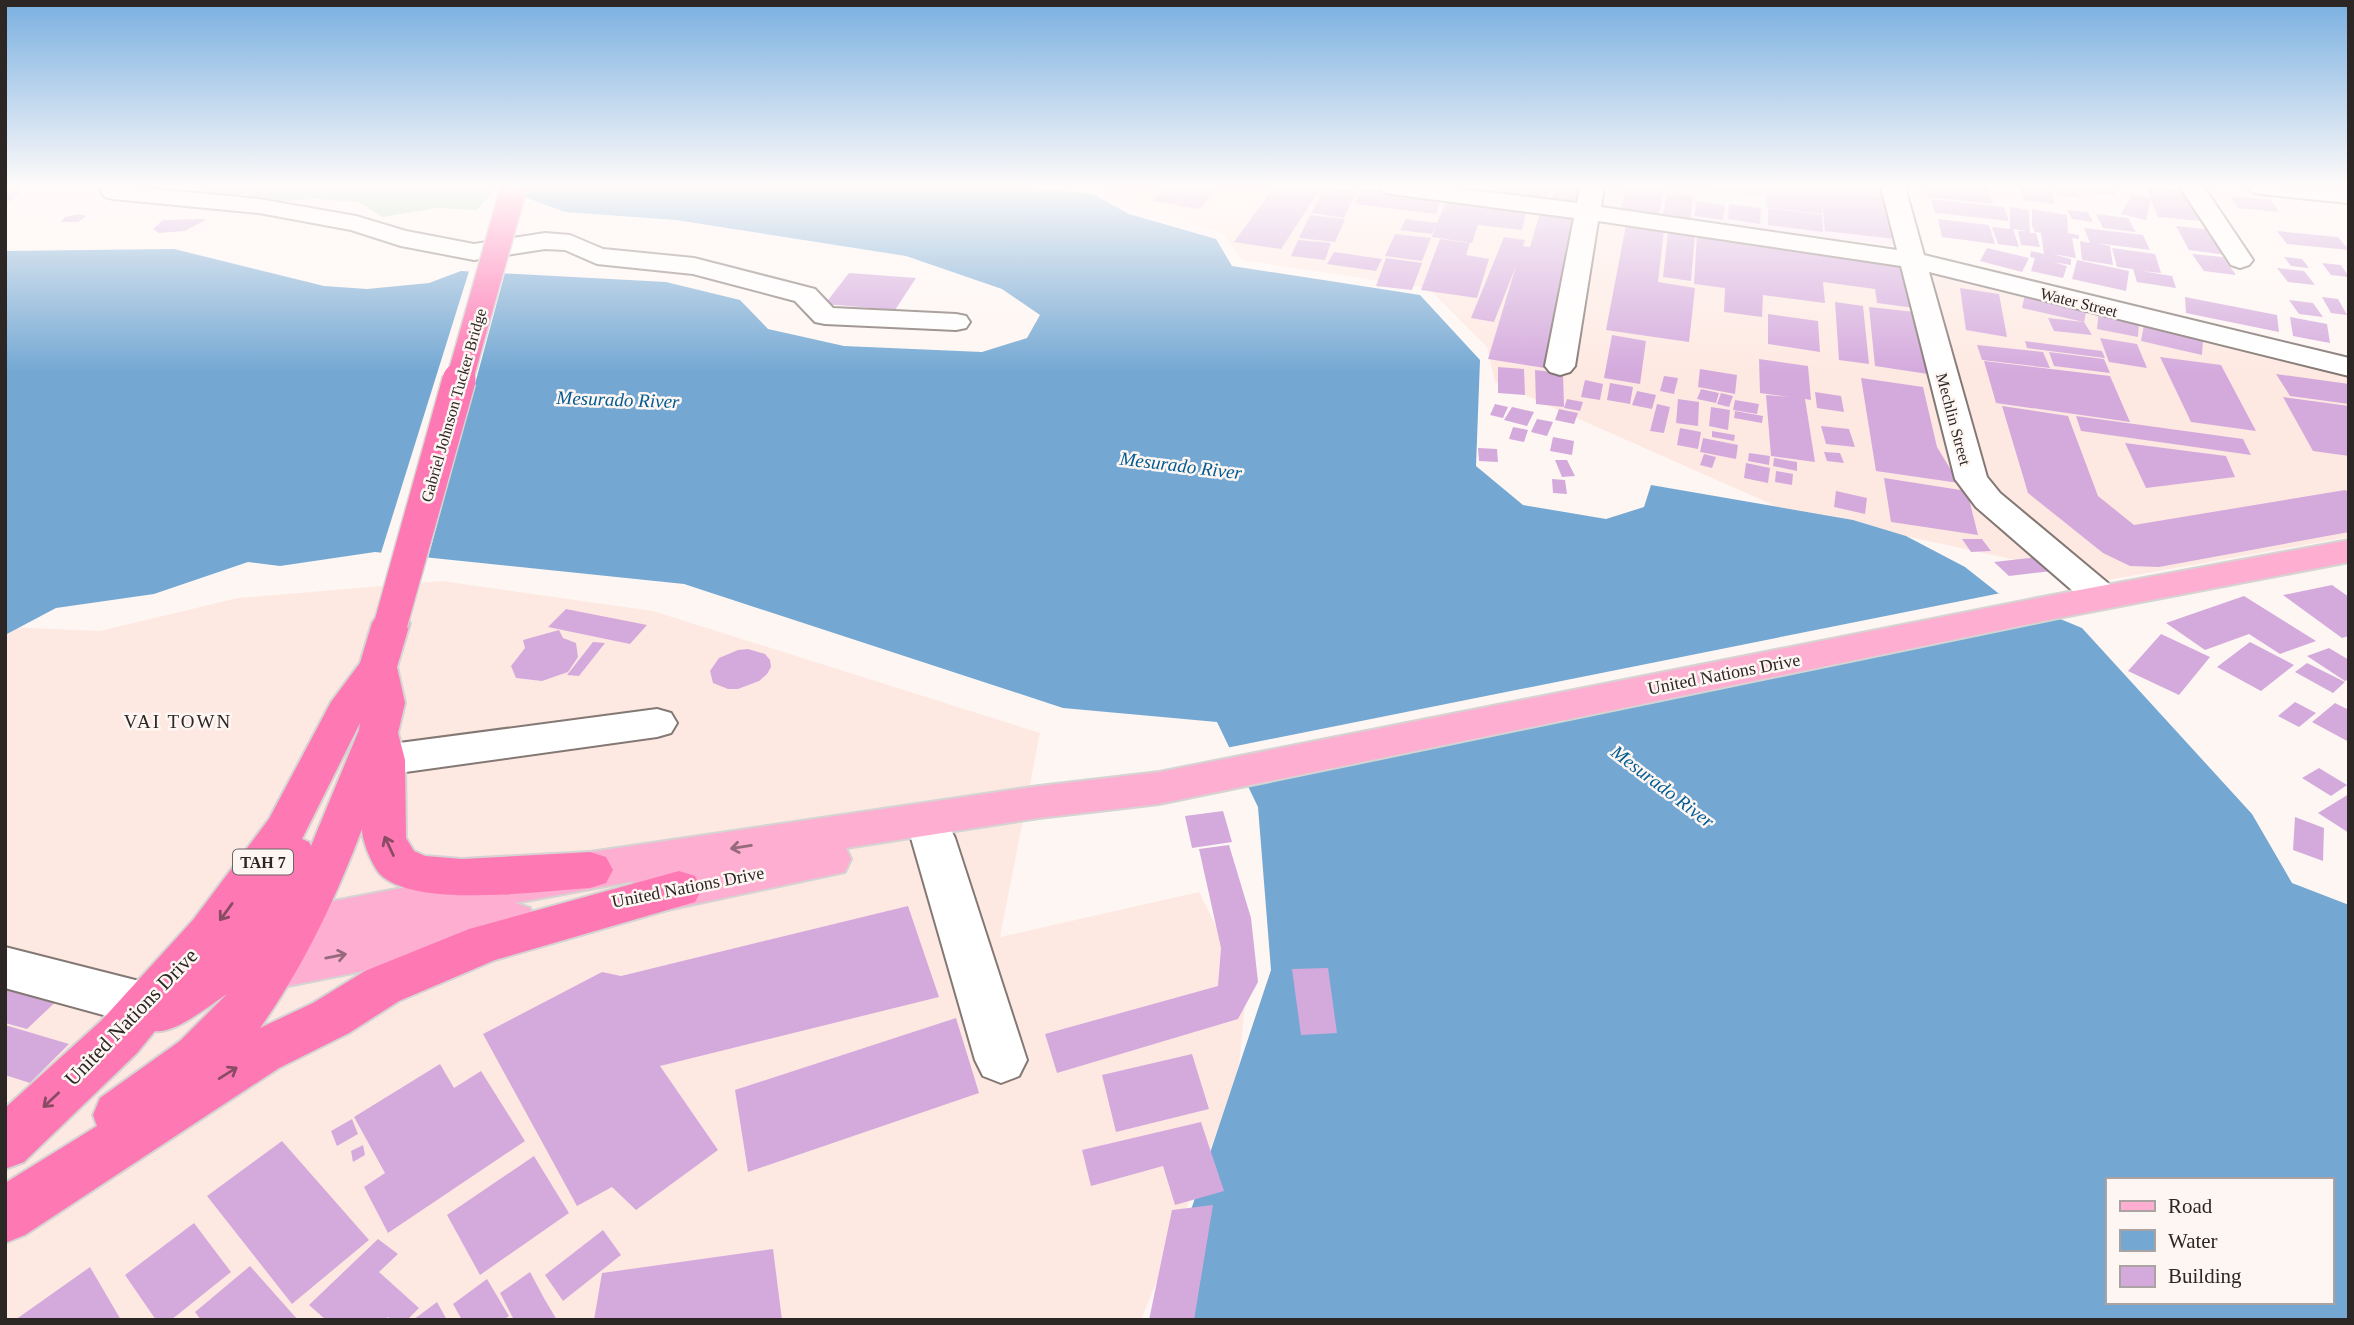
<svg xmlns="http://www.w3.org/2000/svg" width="2354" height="1325" font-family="'Times New Roman',serif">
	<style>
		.commercial { fill: #fae7f7 }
		.built { fill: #fee9e2 }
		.green { fill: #acd5be }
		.water { fill: #74a8d3; fill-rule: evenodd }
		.pier { fill: #fef6f3 }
		.building { fill: #d4aadd }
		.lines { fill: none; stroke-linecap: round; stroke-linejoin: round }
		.minor-casing { stroke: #837874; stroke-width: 4 }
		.major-casing { stroke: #d5d4d3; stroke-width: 4 }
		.highway-casing { stroke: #d5d4d3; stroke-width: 4 }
		.minor { fill: #fff; fill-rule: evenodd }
		.major { fill: #feaed1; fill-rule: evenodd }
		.highway { fill: #fe78b3; fill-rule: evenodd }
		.highway-bridge-far1-casing { stroke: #d5d4d3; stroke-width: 29; stroke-linecap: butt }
		.highway-bridge-casing { stroke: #d5d4d3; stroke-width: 36; stroke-linecap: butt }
		.highway-bridge-far1 { stroke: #fe78b3; stroke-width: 26 }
		.highway-bridge { stroke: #fe78b3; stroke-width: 33 }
		.oneway { stroke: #8a4b65 }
		.oneway2 { stroke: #956a7b }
		.labels { text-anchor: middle; stroke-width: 5; stroke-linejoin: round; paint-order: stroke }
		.far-street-label { font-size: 16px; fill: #2c2725; stroke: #fef6f3 }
		.shield { fill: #fef6f3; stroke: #6b6563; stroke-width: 2 }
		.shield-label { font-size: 16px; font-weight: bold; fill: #2c2725 }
		.street-label { font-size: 18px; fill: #2c2725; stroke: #fef6f3 }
		.water-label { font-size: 19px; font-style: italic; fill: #015c93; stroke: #fef6f3 }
		.neighbourhood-label { font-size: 19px; letter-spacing: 2px; fill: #2c2725; stroke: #fef6f3 }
		.near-street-label { font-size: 21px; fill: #2c2725; stroke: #fef6f3 }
	</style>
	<rect width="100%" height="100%" fill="#fef6f3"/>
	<path class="commercial" d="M1440,187H1880L1895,246Z"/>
	<path class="built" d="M1097,187H1334L1887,262L2316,362L2349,371V537L2108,580L1782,509L1495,382L1487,347L1428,288L1242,260L1223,234Z
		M442,581L653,611L1040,733L1000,937L1199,892L1247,987L1237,1083L1141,1320H5V627L100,631L238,598Z"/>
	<path class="green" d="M256,187H493L496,188L477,210L437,208L382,217L359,202L315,199L273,202L245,194Z"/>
	<path class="water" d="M497,187H1025L1093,194L1129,214L1216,239L1232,266L1420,295L1480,360L1476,466L1523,505L1606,519L1644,507L1651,485L1853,520L1906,536L1965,567L1998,593L2082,628L2252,814L2292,883L2349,905V1320H1159L1189,1216L1271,970L1258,807L1217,722L1063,708L684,584L375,552L280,566L248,562L154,594L56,608L5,635V251L174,249L324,286L367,289L429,283L461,271L666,282L740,300L768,329L844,346L982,352L1027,338L1040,315L1002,289L906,256L676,220L565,212ZM2107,1180H2331V1302H2107Z"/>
	<path class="pier" d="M470,268L506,269L427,562L380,556Z
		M2006,592L2034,604L1243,783L1226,748Z"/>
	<path class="building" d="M22,187L14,200L5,202V188Z
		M217,187H247L253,188L235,197L206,192Z
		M1165,187H1192L1178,205L1153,201Z
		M1194,187H1217L1200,209L1178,206Z
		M1274,187L1321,188L1281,249L1234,242Z
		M1500,187H1524L1519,198L1496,194Z
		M1530,187H1550L1545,200L1526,198Z
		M1556,187H1582L1577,203L1552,200Z
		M1626,187H1665L1659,215L1621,209Z
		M1701,187H1764L1763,196L1701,189Z
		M1766,187H1820V190L1895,198L1904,240L1825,231L1822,202V214L1766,207Z
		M1822,187H1892L1895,197L1822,189Z
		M1926,187H1987L1993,204L1928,197Z
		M2020,187H2045L2047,191L2033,190L2052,192L2055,204L2023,200Z
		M2054,187H2076L2080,198L2057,196Z
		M2078,187H2111L2116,195L2081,192Z
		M2146,187L2182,190L2202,221L2158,217Z
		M1325,188L1357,192L1344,218L1311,213Z
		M1362,189L1441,199L1436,214L1355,204Z
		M1667,193L1693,196L1691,218L1663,214Z
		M2132,194L2151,199L2146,220L2121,214Z
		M2230,196L2271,200L2279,212L2238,208Z
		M1447,199L1527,209L1522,230L1478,225L1472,243L1432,237L1436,226L1432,234L1400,230L1406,219L1437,223Z
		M1931,199L2004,207L2009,221L1935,213Z
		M1697,201L1725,205L1723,220L1694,216Z
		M1729,204L1761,208L1760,224L1728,219Z
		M2010,207L2029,210L2030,233H2036L2040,247L2021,245L2018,231H2027L2013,229L2019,247L1998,244L1992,227L2010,229Z
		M1768,208L1822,215L1823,232L1768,225Z
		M2032,209L2067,215L2068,233L2079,235V239L2072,238L2076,258L2052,254L2071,259V265L2053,262L2067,266L2063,278L2031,271L2035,258L2030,257L2031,251L2044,254L2041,233L2035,232L2032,226Z
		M2067,210L2088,212L2093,222L2072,219Z
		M1540,213L1574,218L1565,252L1572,253L1545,368L1488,359L1516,266L1494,322L1471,318L1504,237L1525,240L1523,246L1530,247Z
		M79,214L87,216L78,222H61L65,217Z
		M2096,214L2128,218L2136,232L2103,228Z
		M1310,215L1345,219L1335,242L1299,238Z
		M207,219L185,231L159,233L153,229L163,220Z
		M1938,219L1989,225L1995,244L1942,237Z
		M1626,225L1664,230L1658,282L1695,288L1689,342L1606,330Z
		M2176,226L2214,230L2227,255L2189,250Z
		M2084,228L2143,235L2150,250L2096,243L2110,246L2113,265L2082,260L2080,241L2090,243Z
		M2277,231L2338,237L2349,250L2287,244Z
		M1668,232L1695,235L1691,281L1663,277Z
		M1395,234L1431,238L1422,261L1385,256Z
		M1697,235L1909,262L1915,308L1877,303L1875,289L1823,282L1825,303L1763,295L1762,317L1724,312L1725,288L1694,284Z
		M1440,239L1470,243L1466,255L1489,259L1477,298L1421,290Z
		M1298,240L1331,243L1325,260L1291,256Z
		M1987,248L2029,258L2022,272L1980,261Z
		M2112,248L2155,254L2161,273L2141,271L2172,276L2176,288L2137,282L2133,269L2117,267Z
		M1334,252L1382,259L1376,271L1327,264Z
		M2192,254L2223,257L2236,275L2204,271Z
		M2284,257L2302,259L2309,268L2291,266Z
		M1386,258L1422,263L1412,290L1376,286Z
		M2077,260L2129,271L2126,291L2072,279Z
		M2322,263L2341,265L2349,277L2331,275Z
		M2277,268L2304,271L2315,285L2288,282Z
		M849,273L916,278L895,310L825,304Z
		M1960,288L1999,294L2007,337L1966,330Z
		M2025,294L2087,308L2084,322L2022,308Z
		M2185,297L2277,315L2279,332L2186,313Z
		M2322,297L2338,299L2347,315L2331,313Z
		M2289,300L2313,303L2323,317L2299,314Z
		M1835,302L1863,306L1869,364L1839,360Z
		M1869,307L1915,312L1928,374L1875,366Z
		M2099,310L2139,319L2138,337L2097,329Z
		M1768,314L1818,321L1820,352L1768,344Z
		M2290,317L2327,324L2330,343L2293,336Z
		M2048,318L2084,322L2092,335L2054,331Z
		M2144,325L2203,339L2202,355L2141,341Z
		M1612,335L1646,341L1640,384L1604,378Z
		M2100,338L2137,344L2147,368L2109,362Z
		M2025,341L2102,351L2105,358L2027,348Z
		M1977,345L2043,352L2050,368L1982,360Z
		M2049,352L2104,359L2110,373L2054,366Z
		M2160,357L2221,365L2256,431L2191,422Z
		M1759,359L1808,366L1811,400L1805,399L1815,462L1771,456L1766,395L1790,397L1760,393Z
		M1984,361L2110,376L2130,422L1996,403Z
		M1498,367L1524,369L1525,395L1498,393Z
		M1700,369L1737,375L1735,394L1698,387Z
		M1535,370L1563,373L1564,407L1536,404Z
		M2276,374L2349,384V404L2290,396Z
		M1664,376L1678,378L1674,394L1660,391Z
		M1861,378L1923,387L1937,447L1959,483L1876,471Z
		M1585,380L1603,384L1600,400L1581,397Z
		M1610,383L1633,387L1630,404L1607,400Z
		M1701,389L1719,393L1716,403L1697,399Z
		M1637,391L1656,395L1652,409L1632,405Z
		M1815,392L1841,396L1844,412L1817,408Z
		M1721,393L1733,396L1729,407L1717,404Z
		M2283,397L2349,406V456L2313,451Z
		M1567,399L1583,402L1580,411L1564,408Z
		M1678,399L1699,402L1698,426L1676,423Z
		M1735,400L1759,404L1757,414L1733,410Z
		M1495,404L1508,407L1503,418L1490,415Z
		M1657,404L1670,407L1664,433L1650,431Z
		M2002,406L2068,416L2098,496L2134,525L2345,490L2349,492V532L2159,567L2130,566L2103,553L2028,493Z
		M1512,407L1534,412L1527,426L1504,420Z
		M1711,407L1730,410L1728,430L1709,426Z
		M1559,409L1578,413L1574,424L1555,420Z
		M1735,411L1763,416L1762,423L1734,418Z
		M2076,416L2243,439L2251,455L2081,431Z
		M1537,419L1553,422L1547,436L1531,432Z
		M1821,426L1849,429L1855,447L1826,444Z
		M1513,427L1528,430L1524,442L1509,439Z
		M1680,428L1701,432L1698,449L1677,445Z
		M1712,431L1735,435L1734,441L1712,437Z
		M1553,437L1574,441L1572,455L1550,451Z
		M1703,438L1738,445L1736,459L1700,452Z
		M2125,443L2226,456L2235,477L2146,488Z
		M1478,448L1497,449L1498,462L1479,461Z
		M1824,452L1840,453L1844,463L1827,461Z
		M1749,453L1770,456L1769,465L1748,461Z
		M1704,454L1716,457L1712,468L1700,465Z
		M1774,458L1797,462V471L1773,466Z
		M1555,460H1567L1575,476L1562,477Z
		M1746,463L1770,468L1768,483L1744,478Z
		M1776,471L1793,474L1792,485L1775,482Z
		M1884,478L1967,491L1978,535L1891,522Z
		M1552,479L1565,480L1567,494L1553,493Z
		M1836,491L1867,498L1865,514L1834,507Z
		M1962,539H1982L1991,551L1971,552Z
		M2038,557L2052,571L2009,576L1994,562Z
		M2332,585L2349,597V636L2342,638L2283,595Z
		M2244,596L2316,641L2280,654L2249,634L2205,650L2166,623Z
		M566,609L647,625L630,644L548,627Z
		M559,630L563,638L576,643L578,657L568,672L542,681L516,678L511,666L525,648L523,640Z
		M2161,634L2210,657L2179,695L2128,671Z
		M593,642L605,643L579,676L567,675Z
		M2250,642L2294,665L2261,691L2217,667Z
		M2329,648L2349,660V679L2345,681L2307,656Z
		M748,649L765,654L770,660L771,667L767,674L759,681L738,689H728L713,683L710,671L719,658L738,650Z
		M2307,663L2345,682L2333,693L2295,672Z
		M2295,702L2316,713L2299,727L2278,716Z
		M2335,703L2349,710V742L2312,722Z
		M2319,768L2347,785L2331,796L2302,778Z
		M2349,794V833L2318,813Z
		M1223,811L1232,842L1192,848L1185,816Z
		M2295,817L2324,828L2323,861L2293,850Z
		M1229,845L1251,918L1258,982L1238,1019L1057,1073L1045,1034L1218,986L1221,948L1199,849Z
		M908,906L939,997L660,1066L718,1150L636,1210L612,1187L577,1206L483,1034L602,972L621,976Z
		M1328,968L1337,1033L1301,1035L1292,969Z
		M5,974L66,992L27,1029L5,1023Z
		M956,1018L979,1093L748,1172L735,1090Z
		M5,1025L69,1044L30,1083L5,1075Z
		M1192,1054L1209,1109L1116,1132L1102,1075Z
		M440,1064L454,1088L481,1071L525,1141L388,1233L364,1187L385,1173L354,1117Z
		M352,1119L358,1134L337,1146L331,1131Z
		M1201,1122L1224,1191L1175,1205L1163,1166L1091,1186L1082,1150Z
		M282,1141L369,1240L292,1304L207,1196Z
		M363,1145L365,1155L353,1162L351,1151Z
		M534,1156L569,1213L480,1275L447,1215Z
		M1213,1205L1194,1320H1149L1172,1210Z
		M194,1223L231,1272L171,1320H156L125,1275Z
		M603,1230L621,1255L563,1301L545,1275Z
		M378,1239L398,1254L379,1272L419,1308L407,1320H391L388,1317L385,1320H326L309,1305Z
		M773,1249L782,1320H594L602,1273Z
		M250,1266L298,1320H201L195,1312Z
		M90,1267L121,1320H15Z
		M530,1272L545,1300L557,1320H514L500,1293Z
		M487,1279L509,1316L503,1320H462L453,1304Z
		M437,1302L447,1320H413Z"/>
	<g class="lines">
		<g class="minor-casing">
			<path id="minor" d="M105,187H133L259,199L356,216L406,231L474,244L545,233L570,235L603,249L694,258L815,289L833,308L956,314L966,316L970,322L966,328L956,330L825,324L815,322L795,301L693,274L597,264L565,250L545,249L474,260L401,246L351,230L259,213L113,199L105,197L101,192Z
				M1380,187H1446L1577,203L1580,187H1604L1601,207L1897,250L1881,187H1905L1924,255L2349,358V376L1929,272L1987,477L2000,493L2115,589L2120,597L2115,605L2102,609L2089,605L1976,507L1955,479L1901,266L1598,221L1575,366L1570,372L1560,375L1550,372L1545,366L1574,218L1392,194L1384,192Z
				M2180,187H2204L2253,260L2249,265L2240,268L2231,265Z
				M2248,187L2349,189V203L2260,194L2252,192Z
				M657,709L671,713L677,723L671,733L657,737L384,775L369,771L363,760L369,749L384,745Z
				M933,821L949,826L955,838L1027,1060L1019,1076L1001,1083L983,1076L975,1060L911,838L917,826Z
				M5,947L147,983L164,990L172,1005L164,1020L147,1027L5,988Z"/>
		</g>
		<g class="major-casing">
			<path id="major" d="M2349,540V562L2058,618L1159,804L1039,818L846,848L851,859L845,872L648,914L632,908L625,895L634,881L515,903L530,908L536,922L530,936L513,941L273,989L249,991L232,985L225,970L232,955L259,949L254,947L247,933L254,919L271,913L590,852L1039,786L1159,772L2058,594Z"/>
		</g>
		<g class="highway-casing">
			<path id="highway" d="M391,611L404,614L410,623L397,667L405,703L398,733L405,760L406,838L414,851L425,856L462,859L590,852L606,857L613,870L606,883L590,888C541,891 422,908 383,877C373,869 362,841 362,829C335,900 304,966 260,1028L313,1003L365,971L469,929L679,871L695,876L702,889L695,902L495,960L399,1001L349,1033L279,1068L25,1235L5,1243V1183L97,1126L93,1115L100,1098L180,1041L227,994C210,1005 175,1034 155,1031L137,1053L24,1162L5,1169V1108L101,1021L193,920L269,819L331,702L360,663L372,623L378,614ZM360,723L359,730L311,846L309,842L302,839Z"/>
		</g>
		<use href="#minor" class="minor"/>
		<use href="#major" class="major"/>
		<use href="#highway" class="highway"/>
		<g class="highway-bridge-far1-casing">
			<path id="highway-bridge-far1" d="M459,382L514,187"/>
		</g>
		<g class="highway-bridge-casing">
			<path id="highway-bridge" d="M391,623L459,380"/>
		</g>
		<use href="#highway-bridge-far1" class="highway-bridge-far1"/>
		<use href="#highway-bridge" class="highway-bridge"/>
	</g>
	<defs><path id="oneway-shaft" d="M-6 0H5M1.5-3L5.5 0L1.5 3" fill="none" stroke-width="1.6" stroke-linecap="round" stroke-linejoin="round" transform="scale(1.75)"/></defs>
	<g class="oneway">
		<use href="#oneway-shaft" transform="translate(389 846) rotate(-115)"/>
		<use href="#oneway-shaft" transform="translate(226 912) rotate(126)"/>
		<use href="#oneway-shaft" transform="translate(228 1073) rotate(-32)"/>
		<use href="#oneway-shaft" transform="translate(51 1100) rotate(137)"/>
	</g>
	<g class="oneway2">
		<use href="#oneway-shaft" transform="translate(741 847) rotate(171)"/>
		<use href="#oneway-shaft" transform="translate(336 956) rotate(-11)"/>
	</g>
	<linearGradient id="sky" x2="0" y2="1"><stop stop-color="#79afe0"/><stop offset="0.5" stop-color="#fffbfa"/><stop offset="1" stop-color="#fffbfa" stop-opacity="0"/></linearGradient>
	<rect width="2354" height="372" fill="url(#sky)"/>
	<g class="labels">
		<g class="far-street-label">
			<text transform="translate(2079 302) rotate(14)" y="6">Water Street</text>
			<text transform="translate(453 405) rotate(-74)" y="6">Gabriel Johnson Tucker Bridge</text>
			<text transform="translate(1954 419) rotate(75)" y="6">Mechlin Street</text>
		</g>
		<rect class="shield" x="233" y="849.5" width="60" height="25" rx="5"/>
		<g class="shield-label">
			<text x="263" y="868">TAH 7</text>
		</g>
		<g class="street-label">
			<text transform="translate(1724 674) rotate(-11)" y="6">United Nations Drive</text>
			<text transform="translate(688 887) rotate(-11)" y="6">United Nations Drive</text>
		</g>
		<g class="water-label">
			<text transform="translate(618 399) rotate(2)" y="7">Mesurado River</text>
			<text transform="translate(1181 465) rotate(7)" y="7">Mesurado River</text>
			<text transform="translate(1663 786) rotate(37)" y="7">Mesurado River</text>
		</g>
		<g class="neighbourhood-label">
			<text x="178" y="728">VAI TOWN</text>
		</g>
		<g class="near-street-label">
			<text transform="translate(131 1017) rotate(-46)" y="7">United Nations Drive</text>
		</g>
	</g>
	<rect width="2354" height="1325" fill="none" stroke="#2c2725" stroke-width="14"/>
	<rect x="2106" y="1178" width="228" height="126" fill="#fef6f3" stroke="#aaa3a1" stroke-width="2"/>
	<rect x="2120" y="1201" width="35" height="10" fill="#feaed1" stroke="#aaa3a1" stroke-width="2"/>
	<text x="2168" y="1213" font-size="21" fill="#2c2725">Road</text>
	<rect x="2120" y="1230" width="35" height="21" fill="#74a8d3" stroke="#aaa3a1" stroke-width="2"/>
	<text x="2168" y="1248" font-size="21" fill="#2c2725">Water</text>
	<rect x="2120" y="1266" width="35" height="21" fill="#d4aadd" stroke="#aaa3a1" stroke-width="2"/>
	<text x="2168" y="1283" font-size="21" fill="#2c2725">Building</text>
</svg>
